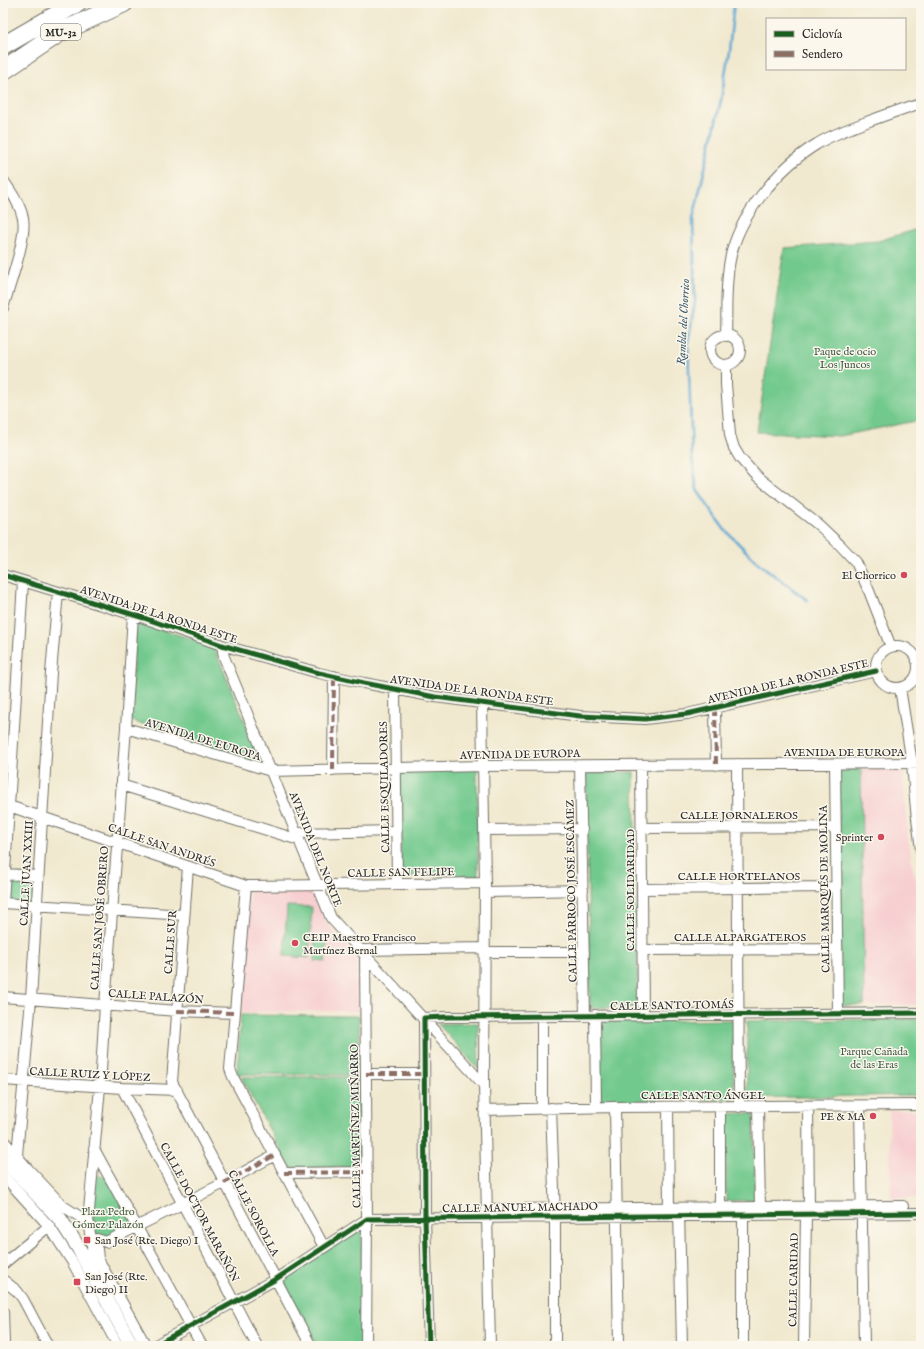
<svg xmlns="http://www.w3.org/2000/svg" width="924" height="1349" font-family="'IM FELL English',serif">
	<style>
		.built { fill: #f7cfd1 }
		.green { fill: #72c98d; stroke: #4e7a5c }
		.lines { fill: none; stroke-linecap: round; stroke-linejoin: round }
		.stream { stroke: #59a6d2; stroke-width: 2.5 }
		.street-casing { stroke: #706e64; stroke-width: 12 }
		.secondary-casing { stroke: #706e64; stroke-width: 16 }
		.highway-casing { stroke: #706e64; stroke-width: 20 }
		.street { stroke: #fff; stroke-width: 10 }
		.secondary { stroke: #fff; stroke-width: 14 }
		.highway { stroke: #fff; stroke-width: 18 }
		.quiet { stroke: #8d6e63; stroke-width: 4; stroke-dasharray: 8 4; stroke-linecap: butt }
		.cycleway-casing { stroke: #fbf7ec; stroke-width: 8 }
		.cycleway { stroke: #1b5e20; stroke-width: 5 }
		.poi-dot { fill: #d1495b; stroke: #fbf7ec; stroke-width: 1.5 }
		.labels { text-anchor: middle; stroke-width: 3; stroke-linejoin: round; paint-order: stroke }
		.shield { fill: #fbf7ec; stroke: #696865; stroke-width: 1 }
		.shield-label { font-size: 10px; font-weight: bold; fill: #2b2b2b }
		.park-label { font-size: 11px; fill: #405a48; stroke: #fbf7ec }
		.poi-label { font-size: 11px; fill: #2b2b2b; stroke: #fbf7ec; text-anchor: end }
		.street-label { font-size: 11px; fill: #2b2b2b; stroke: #fbf7ec }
		.water-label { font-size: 12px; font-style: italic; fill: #3d5c6e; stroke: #fbf7ec }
	</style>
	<rect width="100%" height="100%" fill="#fbf7ec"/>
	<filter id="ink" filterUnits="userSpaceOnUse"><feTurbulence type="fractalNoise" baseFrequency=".025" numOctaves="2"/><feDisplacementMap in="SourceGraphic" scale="8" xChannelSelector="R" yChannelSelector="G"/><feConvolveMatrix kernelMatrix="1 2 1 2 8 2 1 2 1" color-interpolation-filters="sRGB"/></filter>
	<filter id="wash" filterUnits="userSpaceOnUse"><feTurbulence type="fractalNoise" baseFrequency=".012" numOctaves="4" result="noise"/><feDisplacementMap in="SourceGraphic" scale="16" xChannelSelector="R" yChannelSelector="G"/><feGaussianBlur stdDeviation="0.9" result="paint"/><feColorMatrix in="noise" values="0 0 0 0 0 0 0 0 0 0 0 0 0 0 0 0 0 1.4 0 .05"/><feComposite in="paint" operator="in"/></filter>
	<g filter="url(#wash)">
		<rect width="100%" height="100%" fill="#f1e9cf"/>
		<path class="built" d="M902,768L908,837L913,869L921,897V1005H864L861,769Z
			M250,888H312L325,919L332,929L357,957L358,1011L241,1012Z
			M889,1110H921V1198H891Z"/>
		<path class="green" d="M921,228V420L840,436L757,432L784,248L878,241Z
			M136,622L213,645L261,761L256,764L129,720Z
			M477,769L478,876H401L400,770Z
			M838,769H861L864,1005H841Z
			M634,772L638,1007L590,1008L586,773Z
			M5,874L38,876L36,904L3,903Z
			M287,906L312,907L309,958L284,956Z
			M315,940L327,941L325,962L314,961Z
			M241,1015L359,1016L360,1075L237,1074Z
			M921,1019V1095L747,1098V1021Z
			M733,1020L734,1099L600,1101L599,1022Z
			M478,1023L479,1070L438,1024Z
			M241,1077H358L360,1167L290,1168Z
			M754,1113L755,1200L726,1201V1114Z
			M91,1176H108L136,1227L106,1242L97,1239L88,1222Z
			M362,1229L361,1346H317L281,1276Z"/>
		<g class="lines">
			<path class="stream" d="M734,3L729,50L721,100L693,219L695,302L688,342L692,457L697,490L724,529L757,562L807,600"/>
		</g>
	</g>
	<g filter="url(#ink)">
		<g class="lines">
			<g class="street-casing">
				<path id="street" d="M3,180C11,192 20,204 23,218C27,239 9,286 3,308
					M710 350a15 15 0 1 1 30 0a15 15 0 1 1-30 0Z
					M726,336C727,310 725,285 730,260C738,216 779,167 817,144C831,135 848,129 864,123C883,116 902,109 921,103
					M726,365V384L730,435L734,448L740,458L757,477L820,526L840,545L856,562L869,591L891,647
					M3,575L144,618L222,645L319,673L364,683L435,697L580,716L645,719L687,714L876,671
					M222,645L224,657L331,918L484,1085
					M876 667a21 21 0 1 1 42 0a21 21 0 1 1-42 0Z
					M900,688L912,763L916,810L921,850
					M395,690L397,884
					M482,702L485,883L484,1085L490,1346
					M715,708L716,765
					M126,728L271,771L483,766L921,763
					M737,764L739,1107
					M835,764L838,1013
					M641,765L643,1015
					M580,766L585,1016
					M333,770L334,676
					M121,785L299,840
					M3,804L246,886L485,883
					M642,828L836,827
					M484,830L582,829
					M297,833L397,831
					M188,867L172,1082L311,1346
					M5,874L38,876
					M246,886L230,1069L233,1077L324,1247
					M642,889L836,887
					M485,892L583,890
					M3,903L23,582
					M3,903L184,915
					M361,950L484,948
					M642,950L837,949
					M484,952H584
					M365,955L367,1219L366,1346
					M3,997L177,1011L235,1013
					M595,1015L596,1107
					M542,1016V1108
					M366,1074H424
					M3,1080L122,1088L177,1090
					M122,1088L257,1346
					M860,1106L864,1346
					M615,1107L619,1346
					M668,1107L669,1208
					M758,1107L760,1207
					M551,1108L555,1217V1346
					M484,1110L615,1107L921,1105
					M3,1140L28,1169L63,1206L88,1222L90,1226
					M94,1149L202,1346
					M17,1155L31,999L51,673L58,592
					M284,1173L367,1172
					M3,1175L49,1226L73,1263L118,1346
					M720,1207V1107
					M487,1209L903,1206
					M743,1209V1346
					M679,1210L682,1346
					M97,1239L106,1242L224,1183L275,1155
					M97,1249L98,1259L146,1346
					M3,1264L49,1226
					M93,1270L92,1245L88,1222L100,1087L105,1005L126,728L133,615
					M3,1280L17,1291L23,1299L48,1346
					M3,1311L4,1346
					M154,1346L276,1279L367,1219L921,1213
					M429,1346L425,1218L424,1018L446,1017L921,1013
					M804,1346L806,1214L809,1207L808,1106"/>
			</g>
			<g class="secondary-casing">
				<path id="secondary" d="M3,1158L60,1219L78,1247L132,1346"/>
			</g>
			<g class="highway-casing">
				<path id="highway" d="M3,46L77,3
					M3,71L59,33L124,3"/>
			</g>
			<use href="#street" class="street"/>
			<use href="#secondary" class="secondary"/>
			<use href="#highway" class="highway"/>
			<path class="quiet" d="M715,708L716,765
				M333,770L334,676
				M177,1011L235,1013
				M366,1074H424
				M284,1173L367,1172
				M224,1183L275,1155"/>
			<g class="cycleway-casing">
				<path id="cycleway" d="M3,575L144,618L222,645L319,673L364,683L435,697L580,716L645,719L687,714L876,671
					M154,1346L276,1279L367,1219L921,1213
					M429,1346L425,1218L424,1018L446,1017L921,1013"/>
			</g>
			<use href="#cycleway" class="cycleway"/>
		</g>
	</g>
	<g class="poi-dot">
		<circle cx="904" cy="575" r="4"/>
		<circle cx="881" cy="837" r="4"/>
		<circle cx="295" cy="943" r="4"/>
		<circle cx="873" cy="1116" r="4"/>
		<rect x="83" y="1236" width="8" height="8" rx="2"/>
		<rect x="73" y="1278" width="8" height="8" rx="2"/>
	</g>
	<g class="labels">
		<rect class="shield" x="41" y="24" width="40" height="16" rx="3"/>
		<g class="shield-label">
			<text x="61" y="36">MU-32</text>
		</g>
		<g class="park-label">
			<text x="845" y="355">Paque de ocio<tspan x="845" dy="13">Los Juncos</tspan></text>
			<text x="874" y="1055">Parque Cañada<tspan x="874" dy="13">de las Eras</tspan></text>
			<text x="108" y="1215">Plaza Pedro<tspan x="108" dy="13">Gómez Palazón</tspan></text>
		</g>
		<g class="poi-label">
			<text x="896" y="579">El Chorrico</text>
			<text x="873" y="841">Sprinter</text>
			<text x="303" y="941" text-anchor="start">CEIP Maestro Francisco<tspan x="303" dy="13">Martínez Bernal</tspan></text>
			<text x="865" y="1120">PE &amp; MA</text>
			<text x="95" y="1244" text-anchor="start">San José (Rte. Diego) I</text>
			<text x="85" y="1280" text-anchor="start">San José (Rte.<tspan x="85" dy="13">Diego) II</tspan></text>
		</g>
		<g class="street-label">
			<text transform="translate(159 614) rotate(18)" y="4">AVENIDA DE LA RONDA ESTE</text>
			<text transform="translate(788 681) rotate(-13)" y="4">AVENIDA DE LA RONDA ESTE</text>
			<text transform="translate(472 690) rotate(8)" y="4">AVENIDA DE LA RONDA ESTE</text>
			<text transform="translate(203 739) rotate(17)" y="4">AVENIDA DE EUROPA</text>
			<text x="844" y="756">AVENIDA DE EUROPA</text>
			<text transform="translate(520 754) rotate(-1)" y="4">AVENIDA DE EUROPA</text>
			<text transform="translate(384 787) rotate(-91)" y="4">CALLE ESQUILADORES</text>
			<text x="739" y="819">CALLE JORNALEROS</text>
			<text transform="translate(162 845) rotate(19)" y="4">CALLE SAN ANDRÉS</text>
			<text transform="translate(316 849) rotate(68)" y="4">AVENIDA DEL NORTE</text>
			<text transform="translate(401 872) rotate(-1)" y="4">CALLE SAN FELIPE</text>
			<text transform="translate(26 873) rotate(-87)" y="4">CALLE JUAN XXIII</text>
			<text x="739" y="880">CALLE HORTELANOS</text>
			<text transform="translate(824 889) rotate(-91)" y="4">CALLE MARQUÉS DE MOLINA</text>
			<text transform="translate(630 890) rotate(-90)" y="4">CALLE SOLIDARIDAD</text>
			<text transform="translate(571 891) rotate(-91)" y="4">CALLE PÁRROCO JOSÉ ESCÁMEZ</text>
			<text transform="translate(99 918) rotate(-86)" y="4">CALLE SAN JOSÉ OBRERO</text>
			<text x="740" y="941">CALLE ALPARGATEROS</text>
			<text transform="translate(170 942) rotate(-86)" y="4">CALLE SUR</text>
			<text transform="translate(156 996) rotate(4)" y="4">CALLE PALAZÓN</text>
			<text transform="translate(672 1005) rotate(-1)" y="4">CALLE SANTO TOMÁS</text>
			<text transform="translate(90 1074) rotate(3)" y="4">CALLE RUIZ Y LÓPEZ</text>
			<text x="703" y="1099">CALLE SANTO ÁNGEL</text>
			<text transform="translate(355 1126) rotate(-91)" y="4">CALLE MARTÍNEZ MIÑARRO</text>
			<text transform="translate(520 1207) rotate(-1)" y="4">CALLE MANUEL MACHADO</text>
			<text transform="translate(200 1212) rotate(62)" y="4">CALLE DOCTOR MARAÑÓN</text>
			<text transform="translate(254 1213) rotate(62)" y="4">CALLE SOROLLA</text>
			<text transform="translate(793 1280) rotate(-89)" y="4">CALLE CARIDAD</text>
		</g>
		<g class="water-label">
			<text transform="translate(683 322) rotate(-87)" y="4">Rambla del Chorrico</text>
		</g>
	</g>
	<rect width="924" height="1349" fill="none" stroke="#fbf7ec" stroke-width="16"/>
	<rect x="766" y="18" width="140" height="52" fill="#fbf7ec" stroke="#a8a59f"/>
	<rect x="774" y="31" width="20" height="6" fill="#1b5e20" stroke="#a8a59f"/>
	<text x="802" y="38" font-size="12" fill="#2b2b2b">Ciclovía</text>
	<rect x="774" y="51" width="20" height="6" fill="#8d6e63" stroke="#a8a59f"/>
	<text x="802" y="58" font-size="12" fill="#2b2b2b">Sendero</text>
</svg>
